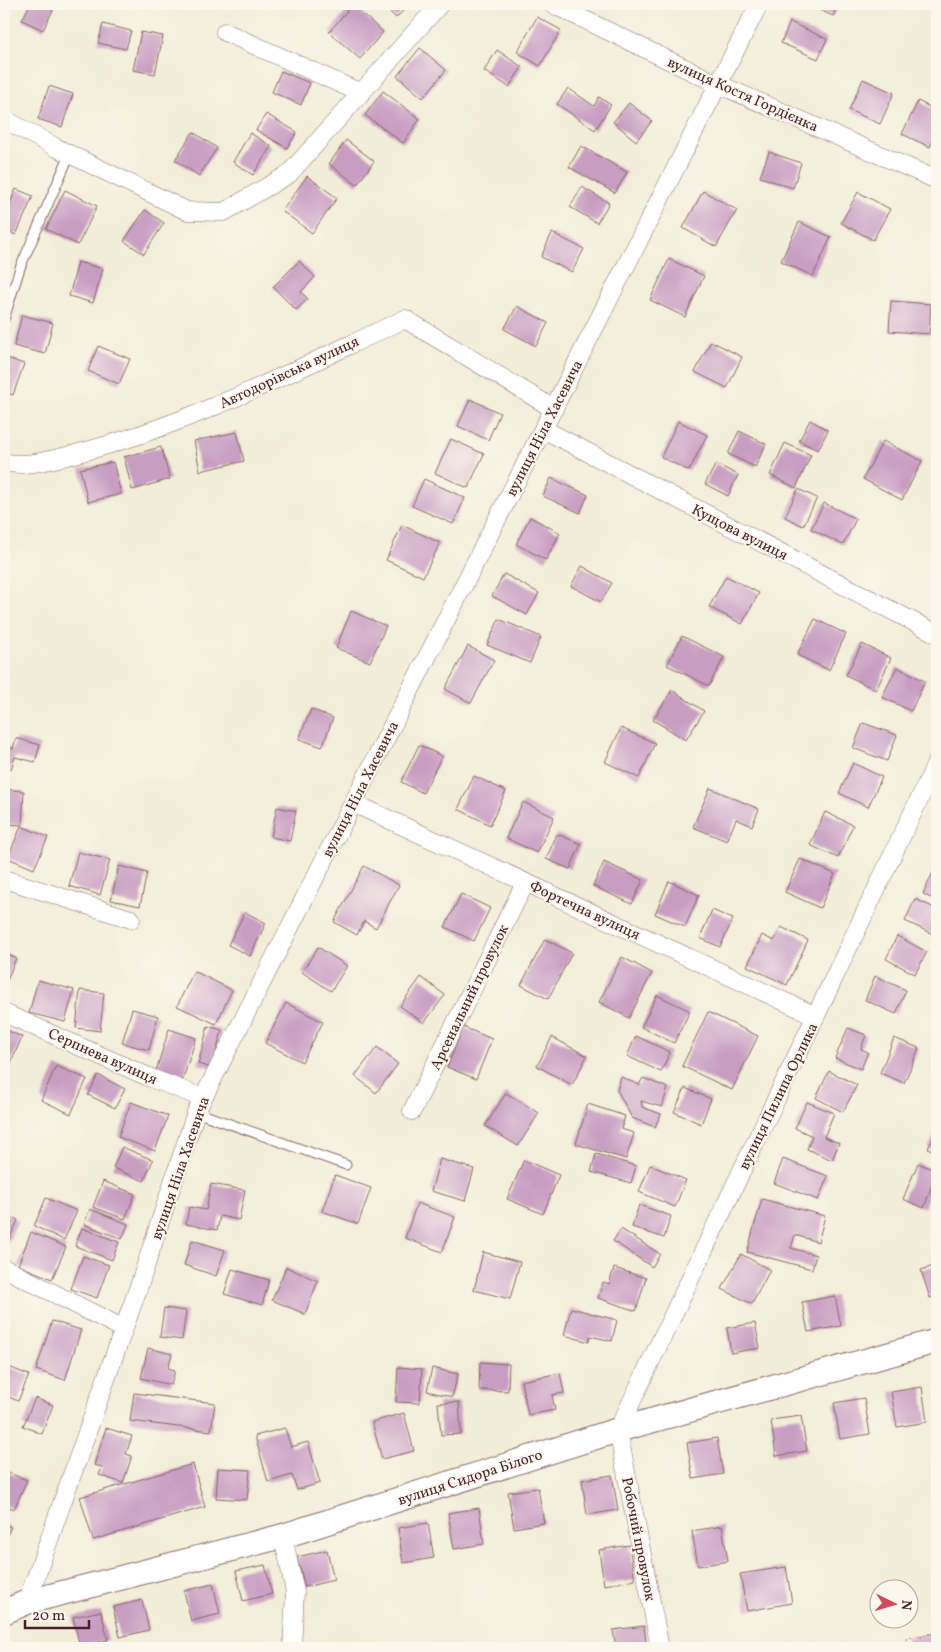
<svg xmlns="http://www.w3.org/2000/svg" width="941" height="1652" font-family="Vollkorn,serif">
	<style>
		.building { fill: #c89dc2 }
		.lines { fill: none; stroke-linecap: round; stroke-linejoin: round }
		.lane-casing { stroke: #856767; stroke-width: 11 }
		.street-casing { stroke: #856767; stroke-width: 19 }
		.secondary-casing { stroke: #856767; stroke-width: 26 }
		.lane { stroke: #fff; stroke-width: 9 }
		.street { stroke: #fff; stroke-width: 18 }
		.secondary { stroke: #fff; stroke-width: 24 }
		.labels { text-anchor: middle; stroke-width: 4; stroke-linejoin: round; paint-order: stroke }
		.street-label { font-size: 15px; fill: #4a1f2b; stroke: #fbf7ec }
	</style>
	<rect width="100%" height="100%" fill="#fbf7ec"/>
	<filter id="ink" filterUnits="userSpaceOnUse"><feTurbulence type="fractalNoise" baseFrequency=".02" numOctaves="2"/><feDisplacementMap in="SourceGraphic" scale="10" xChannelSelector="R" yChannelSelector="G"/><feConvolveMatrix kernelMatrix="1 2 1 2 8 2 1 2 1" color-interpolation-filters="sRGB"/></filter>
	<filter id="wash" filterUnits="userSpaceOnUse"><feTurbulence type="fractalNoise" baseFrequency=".0096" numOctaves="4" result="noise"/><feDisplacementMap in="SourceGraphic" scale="20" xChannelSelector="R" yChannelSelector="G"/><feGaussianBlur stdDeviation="1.12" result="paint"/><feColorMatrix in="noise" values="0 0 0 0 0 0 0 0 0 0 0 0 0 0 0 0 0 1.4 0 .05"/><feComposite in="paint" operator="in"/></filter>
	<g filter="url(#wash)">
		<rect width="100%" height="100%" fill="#f2edd7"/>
		<g id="blocks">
			<path class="building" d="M30,4H56L43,30L22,20Z
				M382,4H410L396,18Z
				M806,4H839L833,16Z
				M352,5L383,32L360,59L329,32Z
				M537,17L561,30L540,66L517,52Z
				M790,22L827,39L818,59L781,43Z
				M103,24L131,31L126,49L98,43Z
				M141,32L163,36L155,74L133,70Z
				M420,48L446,70L423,98L397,76Z
				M497,50L522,67L509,87L484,71Z
				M281,71L310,83L301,105L272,92Z
				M863,79L894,93L880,124L849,110Z
				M49,86L73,94L62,127L38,119Z
				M568,88L594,106L599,97L611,105L595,130L557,104Z
				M383,91L420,119L403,143L365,115Z
				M918,101L937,111V131L930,147L902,134Z
				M629,103L652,121L636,141L613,122Z
				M266,114L297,132L287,148L256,130Z
				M193,132L217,148L199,176L175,160Z
				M250,133L271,146L253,175L233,162Z
				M346,140L374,161L357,185L329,164Z
				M581,146L627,172L615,193L569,167Z
				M769,152L801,163L793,188L760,177Z
				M307,176L337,198L312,233L282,211Z
				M582,187L609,203L597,223L570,207Z
				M16,189L33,196L16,235L4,230V218Z
				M65,190L97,206L78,245L46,229Z
				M703,191L737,210L716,247L683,228Z
				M858,192L890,209L873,240L841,223Z
				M145,210L164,223L144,254L124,241Z
				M799,222L831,237L813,276L781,261Z
				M552,233L584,249L572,272L541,257Z
				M669,259L704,276L685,317L650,300Z
				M299,261L315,277L301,292L308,299L296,310L273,287Z
				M78,262L103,269L93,303L69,296Z
				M891,301L931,304L929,334L889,331Z
				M517,306L548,323L536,346L504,329Z
				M22,315L53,323L45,354L14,346Z
				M711,341L742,357L727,388L695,372Z
				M98,346L130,359L119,384L88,371Z
				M4,357L24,364L13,395L4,392Z
				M470,399L500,413L488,440L458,426Z
				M810,420L828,430L818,450L799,441Z
				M678,421L707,435L689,471L661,457Z
				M739,431L766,444L755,467L728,454Z
				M237,432L244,461L200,471L194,441Z
				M451,439L484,454L468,488L435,473Z
				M883,441L922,461L902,500L863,479Z
				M785,443L811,455L796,488L770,475Z
				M161,447L170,479L132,490L124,457Z
				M113,462L121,494L88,502L80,469Z
				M716,464L738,475L728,496L705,484Z
				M551,478L588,495L580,513L543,496Z
				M424,479L465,498L453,524L412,506Z
				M798,489L817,498L803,526L785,517Z
				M824,503L856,519L843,545L811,529Z
				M530,517L560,533L546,560L516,544Z
				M402,525L440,543L423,577L386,560Z
				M582,566L612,583L601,602L571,586Z
				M504,574L539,593L527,615L492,596Z
				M726,576L759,593L742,624L709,607Z
				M351,611L386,626L370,662L336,648Z
				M499,619L541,637L530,663L487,645Z
				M815,619L846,634L829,670L797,655Z
				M682,636L724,657L709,686L667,665Z
				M862,644L891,658L876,690L846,675Z
				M468,646L494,660L471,703L445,689Z
				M897,667L925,681L911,711L882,697Z
				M672,690L704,711L686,740L653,720Z
				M311,709L333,718L322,747L299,739Z
				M863,723L897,735L887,761L853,748Z
				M621,728L655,743L639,778L605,762Z
				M16,738L40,745L35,762L15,757L11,769L4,766V746L13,749Z
				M419,745L442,756L423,793L401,782Z
				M853,763L882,777L868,807L839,793Z
				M474,776L506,791L490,825L458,809Z
				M710,788L759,809L752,826L736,819L727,841L693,827Z
				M4,789L24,791L22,825L4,824Z
				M523,802L554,817L537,853L506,838Z
				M277,807L296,811L290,841L271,837Z
				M825,812L853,825L838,858L810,845Z
				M21,826L48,837L34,869L8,858Z
				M557,834L581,844L570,869L546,859Z
				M78,852L110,860L100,895L69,886Z
				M800,859L835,874L820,908L785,892Z
				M604,862L643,880L632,904L593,886Z
				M937,864V901L923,894Z
				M119,866L147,873L140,906L111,900Z
				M364,866L399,885L376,928L364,921L357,935L334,922Z
				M669,881L699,895L685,927L655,914Z
				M461,894L490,908L474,941L445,927Z
				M915,899L937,909V936L905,921Z
				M712,910L733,919L720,947L700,938Z
				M245,912L266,923L250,956L228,945Z
				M781,927L808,940L787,985L747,966L762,935L774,941Z
				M897,936L927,952L915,974L886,959Z
				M545,939L572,953L548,999L521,985Z
				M318,947L347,966L331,991L302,972Z
				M4,953L16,958L4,988Z
				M622,957L652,973L629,1018L599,1002Z
				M194,971L232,990L216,1024L177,1006Z
				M875,976L906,990L896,1014L865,1000Z
				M421,977L445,995L424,1023L400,1006Z
				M38,980L74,990L65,1022L29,1013Z
				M80,990L104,993L100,1031L76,1028Z
				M657,995L690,1011L674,1043L641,1027Z
				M286,1003L323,1022L302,1062L265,1043Z
				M132,1009L158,1016L149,1050L122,1043Z
				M708,1012L758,1036L732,1090L682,1066Z
				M208,1026L222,1030L212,1068L198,1064Z
				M463,1027L492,1039L476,1079L447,1067Z
				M848,1028L866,1035L861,1049L868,1052L861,1069L835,1058Z
				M4,1029L22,1037L8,1069L4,1067Z
				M169,1029L196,1038L182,1082L155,1074Z
				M636,1036L670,1052L661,1072L627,1056Z
				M552,1037L587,1056L572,1085L537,1066Z
				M894,1038L919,1048L904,1083L880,1073Z
				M377,1047L398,1064L376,1093L355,1076Z
				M56,1066L87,1079L71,1114L41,1100Z
				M829,1071L857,1085L843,1112L816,1098Z
				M98,1075L125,1089L115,1108L88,1095Z
				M621,1077L639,1085L643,1078L668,1088L662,1107L641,1101L642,1107L661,1114L655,1127L632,1118L617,1090Z
				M685,1088L711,1099L701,1124L674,1112Z
				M506,1093L539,1113L518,1146L485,1126Z
				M131,1102L168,1116L155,1151L118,1137Z
				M807,1102L834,1113L824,1137L839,1143L832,1160L807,1149L812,1136L795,1128Z
				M588,1104L625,1116L621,1129L634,1133L626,1159L576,1144Z
				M937,1131V1153L928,1148Z
				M122,1147L153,1160L144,1181L113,1168Z
				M596,1154L636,1166L631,1183L591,1172Z
				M440,1159L474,1169L465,1201L431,1191Z
				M783,1159L828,1176L818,1200L774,1183Z
				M524,1160L559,1175L543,1214L507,1199Z
				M918,1163L937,1171L924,1208L903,1199Z
				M650,1165L686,1180L675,1207L639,1192Z
				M335,1175L371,1188L358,1224L322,1211Z
				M103,1181L135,1194L125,1219L93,1207Z
				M211,1184L245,1190L239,1220L220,1216L217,1230L186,1224L189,1207L206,1210Z
				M46,1198L77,1211L64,1240L34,1226Z
				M762,1199L825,1216L818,1242L795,1235L791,1248L816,1255L812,1269L747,1252Z
				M417,1203L455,1217L442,1252L405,1238Z
				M639,1205L671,1216L664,1238L632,1227Z
				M90,1209L128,1224L122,1239L84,1224Z
				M4,1213L18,1220L4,1251Z
				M82,1228L119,1242L112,1260L75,1246Z
				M621,1229L660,1254L652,1267L613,1241Z
				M31,1232L66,1247L52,1279L18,1265Z
				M192,1240L225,1250L216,1276L184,1265Z
				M483,1252L520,1262L510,1299L474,1290Z
				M741,1254L770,1270L752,1304L722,1289Z
				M83,1256L109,1265L97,1298L71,1289Z
				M937,1265V1296L930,1298L921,1270Z
				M286,1267L318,1281L305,1314L272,1300Z
				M614,1268L646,1278L636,1311L598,1298L603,1282L609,1284Z
				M232,1269L269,1280L262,1305L224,1294Z
				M835,1296L841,1326L808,1332L802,1302Z
				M164,1308L186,1311L182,1340L160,1337Z
				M571,1308L617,1320L612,1341L590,1336L589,1342L564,1335Z
				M52,1321L81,1330L65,1380L36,1370Z
				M755,1323L760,1348L731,1353L727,1328Z
				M148,1348L172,1354L168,1368L175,1370L171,1385L141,1378Z
				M480,1362L509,1364L508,1391L479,1390Z
				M6,1366L29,1375L18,1401L4,1395V1370Z
				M398,1367L422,1369L420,1403L396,1402Z
				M432,1368L458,1374L452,1397L427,1391Z
				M560,1373L564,1393L552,1395L555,1410L528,1415L521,1381Z
				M922,1387L927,1422L897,1427L891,1392Z
				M134,1393L215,1403L211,1431L130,1421Z
				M35,1398L53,1405L42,1434L23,1426Z
				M864,1398L870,1434L840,1439L834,1403Z
				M459,1402L461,1434L441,1435L438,1403Z
				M404,1413L414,1451L382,1459L372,1422Z
				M801,1416L807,1451L776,1456L771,1420Z
				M106,1428L132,1436L126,1454L132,1456L123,1483L99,1475L102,1467L94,1465Z
				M285,1428L291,1447L308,1442L320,1483L297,1490L292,1475L268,1482L255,1436Z
				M717,1438L723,1474L693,1479L687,1443Z
				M193,1464L205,1507L93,1540L80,1497Z
				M218,1468L250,1470L247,1500L216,1498Z
				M6,1472L27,1480L14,1509L4,1505V1477Z
				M612,1475L618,1510L587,1515L582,1480Z
				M538,1488L544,1523L514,1528L508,1492Z
				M479,1508L484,1544L454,1549L448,1513Z
				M428,1523L434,1558L403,1563L398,1528Z
				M4,1524L11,1527L4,1542Z
				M722,1526L728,1561L698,1566L692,1531Z
				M629,1545L635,1580L604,1585L599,1550Z
				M327,1550L334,1580L305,1587L297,1557Z
				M265,1565L272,1594L243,1601L236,1571Z
				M786,1567L792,1603L747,1611L740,1574Z
				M213,1584L220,1614L191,1621L184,1591Z
				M142,1600L149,1630L120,1637L113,1607Z
				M101,1611L108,1640L80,1647L73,1617Z
				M644,1626L647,1648H616L613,1630Z
				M936,1633L937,1648H907L906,1638Z
				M886,1642L887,1648H853V1647Z"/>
		</g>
	</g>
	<g filter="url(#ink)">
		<use href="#blocks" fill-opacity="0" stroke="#856767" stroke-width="1"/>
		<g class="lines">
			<g class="lane-casing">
				<path id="lane" d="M4,319L20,268L70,154
					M196,1112L346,1165"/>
			</g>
			<g class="street-casing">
				<path id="street" d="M552,4L718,84L937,180
					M225,32L361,93
					M4,119L57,148L187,211L224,212L289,174L440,4
					M543,429L937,634
					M4,462C24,468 54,459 75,454C190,425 297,369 405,319L554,409
					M353,803L816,1016
					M4,879L131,919
					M4,1013L151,1078L203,1098
					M412,1111L525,883
					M4,1268L124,1329
					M283,1536L295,1592L292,1648
					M27,1602L140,1283L196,1112L759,4
					M660,1648L618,1430L937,762"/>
			</g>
			<g class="secondary-casing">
				<path id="secondary" d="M4,1612L27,1602L283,1536L618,1430L937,1341"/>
			</g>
			<use href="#lane" class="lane"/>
			<use href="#street" class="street"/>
			<use href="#secondary" class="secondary"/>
		</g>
	</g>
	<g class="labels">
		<g class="street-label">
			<text transform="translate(743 94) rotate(24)" y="5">вулиця Костя Гордієнка</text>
			<text transform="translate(289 372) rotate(-25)" y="5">Автодорівська вулиця</text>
			<text transform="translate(544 428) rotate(-63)" y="5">вулиця Ніла Хасевича</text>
			<text transform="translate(740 532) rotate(27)" y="5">Кущова вулиця</text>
			<text transform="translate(360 789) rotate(-63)" y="5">вулиця Ніла Хасевича</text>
			<text transform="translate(585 910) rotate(25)" y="5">Фортечна вулиця</text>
			<text transform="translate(469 997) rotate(-64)" y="5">Арсенальний провулок</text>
			<text transform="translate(103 1056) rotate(24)" y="5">Серпнева вулиця</text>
			<text transform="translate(778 1096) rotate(-64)" y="5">вулиця Пилипа Орлика</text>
			<text transform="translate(180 1168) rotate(-71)" y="5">вулиця Ніла Хасевича</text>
			<text transform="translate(470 1477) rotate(-18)" y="5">вулиця Сидора Білого</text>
			<text transform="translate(639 1539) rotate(79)" y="5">Робочий провулок</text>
		</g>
	</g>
	<rect width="941" height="1652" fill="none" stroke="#fbf7ec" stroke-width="20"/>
	<g transform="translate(894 1604) rotate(95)"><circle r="24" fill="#fbf7ec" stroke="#b4a19f"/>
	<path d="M0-4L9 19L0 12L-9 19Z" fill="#d1495b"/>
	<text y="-8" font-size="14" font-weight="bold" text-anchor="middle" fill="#4a1f2b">N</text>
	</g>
	<path d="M25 1620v8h64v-8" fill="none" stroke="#4a1f2b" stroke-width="2.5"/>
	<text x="32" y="1620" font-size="15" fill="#4a1f2b" stroke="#fbf7ec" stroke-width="4" paint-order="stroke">20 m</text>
</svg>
